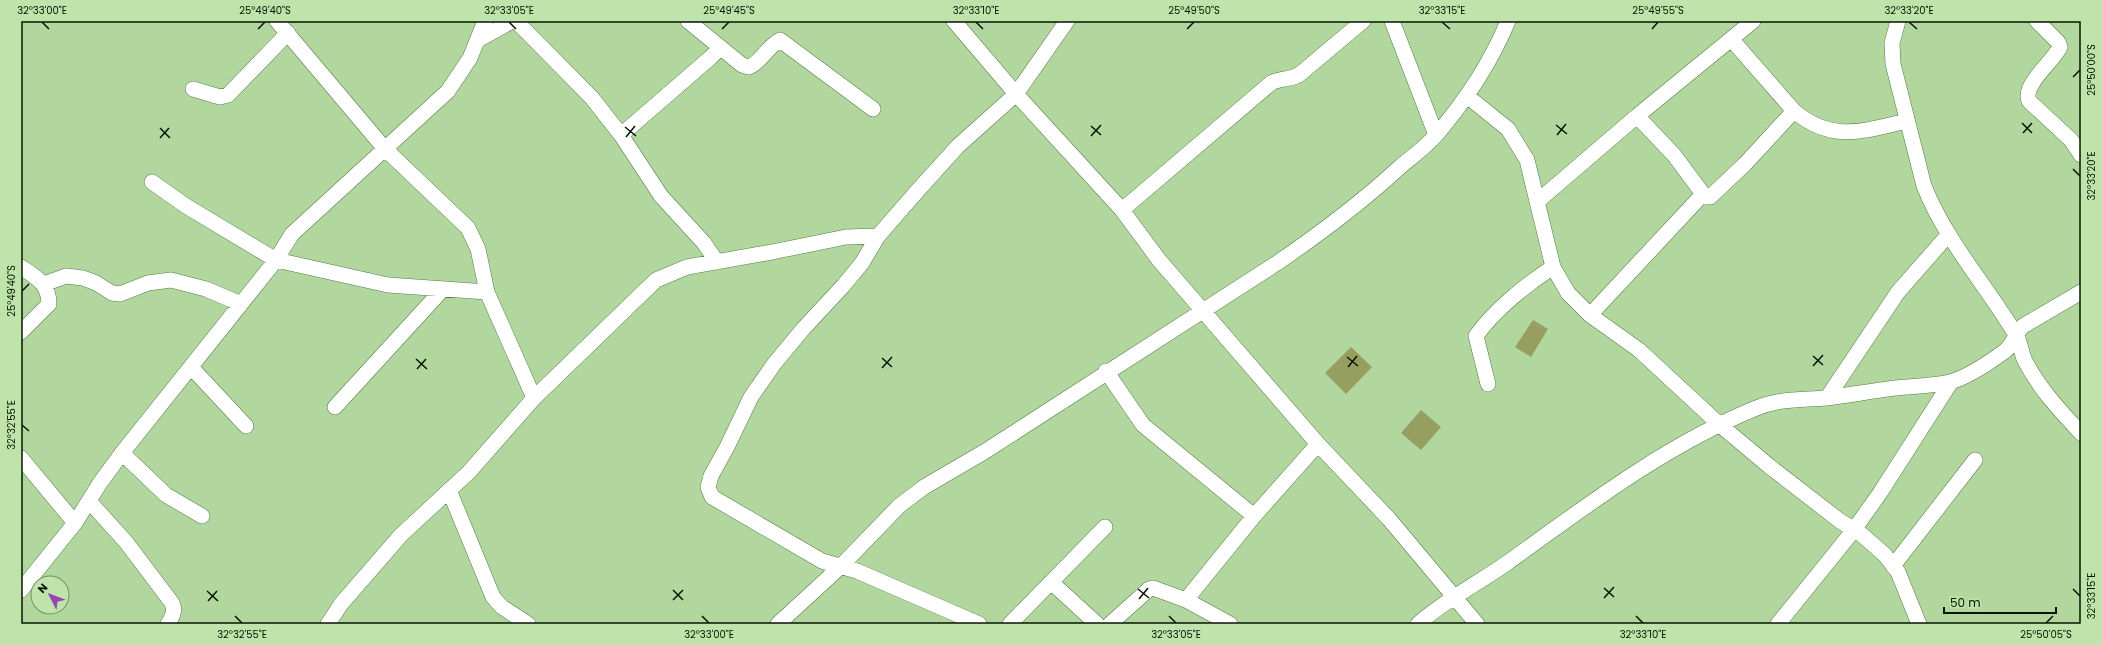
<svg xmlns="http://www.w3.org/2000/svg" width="2102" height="645" font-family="Poppins,sans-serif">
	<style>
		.building { fill: #969f60 }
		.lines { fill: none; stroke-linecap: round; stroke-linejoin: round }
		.minor-casing { stroke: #597b48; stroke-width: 16 }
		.minor { stroke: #fff; stroke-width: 15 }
		.ticks { fill: none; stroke: #081402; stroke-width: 1.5 }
		.neatline { fill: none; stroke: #081402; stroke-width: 1.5 }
		.ticks-label { font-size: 10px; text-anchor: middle; fill: #081402 }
	</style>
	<rect width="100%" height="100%" fill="#b1d79f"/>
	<path class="building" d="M1533,320L1548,329L1531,357L1515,347Z
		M1351,347L1372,367L1346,394L1325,373Z
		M1421,410L1441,427L1421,450L1401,433Z"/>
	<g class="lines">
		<g class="minor-casing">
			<path id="minor" d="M277,21L385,149L468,228L478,249L487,292L534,398
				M516,21L592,98L621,135L661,196L704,243L717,262
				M688,21L742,65L749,67C762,61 767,47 780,40L873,109
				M954,21L1016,94L1122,210L1159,260L1248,363L1318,444L1389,519L1477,624
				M1392,21L1436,135
				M1898,21L1892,43L1893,64L1924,186C1946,241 1986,285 2016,335C2021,343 2021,353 2025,361C2039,388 2060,411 2081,433
				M2037,21L2058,42L2060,47C2053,62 2022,85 2029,101L2071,140L2081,155
				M478,40L512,21
				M1732,40L1794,111C1832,143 1863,131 1907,121
				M193,89L220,97L228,95L288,33
				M1467,96L1508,129L1527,160L1553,267L1568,293L1590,315L1639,350L1720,425L1769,466L1840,521L1861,534L1885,555L1898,572L1919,624
				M1637,116L1674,155L1703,194L1710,197L1745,164L1794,111
				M621,135L710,58L720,48
				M152,182L186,206L276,260L388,285L487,292
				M1538,201L1637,116L1753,21
				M1122,210L1271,83C1281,77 1290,81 1300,74L1363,21
				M21,267C36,277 49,284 49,304L21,332
				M44,284L66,276L83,278L96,283L112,293L120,294L148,283L171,280L206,289L241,304
				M1590,315L1703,194
				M191,367L246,426
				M1106,371L1143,425L1254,516
				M1488,384L1476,336C1494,310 1527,284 1553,267
				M1827,398L1898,292L1948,235
				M335,407L443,289
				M122,453L166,495L202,516
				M21,458L75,523
				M449,490L493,597L502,607L528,624
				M89,501L126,542L172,603C176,610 172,617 168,624
				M1893,566L1975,460
				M1051,582L1097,624
				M21,590L75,523L100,483L122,453L276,260L292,234L448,91L470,58L485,21
				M1186,600L1254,516L1318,444
				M328,624L341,604L401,535L469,472L534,398L656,280L687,267L772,252L846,237L878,236
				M778,624L840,567L899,506L924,487L984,452L1277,263C1321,233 1362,202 1401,166C1413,156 1427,146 1437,134C1466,100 1491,62 1508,21
				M979,624L857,571L822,561L712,497L708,487L711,476L727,447L751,397L774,364L803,329L843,286L862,263L878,236L919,189L958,146L1016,94L1067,21
				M1010,624L1105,527
				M1110,624L1149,589L1153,588L1186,600L1230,624
				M1418,624C1445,600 1477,584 1507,563C1585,507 1664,446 1754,409C1780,398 1800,400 1826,398C1849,395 1872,391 1895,388C1913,386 1933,386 1950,382C1968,377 1990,362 2005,351C2015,342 2015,334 2023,326L2081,292
				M1778,624L1853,531L1880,493L1951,382"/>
		</g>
		<use href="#minor" class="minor"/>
	</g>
	<path class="ticks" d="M42,22L49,29M509,22L516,29M976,22L983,29M1442,22L1450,29M1909,22L1917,29M258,29L265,22M722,29L729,22M1187,29L1194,22M1652,29L1658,22M2073,77L2080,70M2022,123L2032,133M1556,125L1567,134M1091,126L1101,135M625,127L636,136M160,128L170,138M2023,133L2032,123M1557,135L1566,124M1091,136L1101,125M626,137L635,126M160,138L169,128M2073,169L2080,176M22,291L29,284M1813,356L1823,365M1347,357L1358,366M882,358L892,367M416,359L427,369M1813,366L1823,355M1348,367L1357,356M882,368L892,357M417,369L426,359M22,425L29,431M1604,588L1614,597M1138,589L1149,598M2073,589L2080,596M673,590L683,600M207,591L218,601M1604,598L1614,587M1139,599L1148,588M673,600L683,590M208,601L217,591M235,616L242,623M702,616L709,623M1169,616L1176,623M1636,616L1643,623M2046,623L2053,616"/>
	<rect width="2102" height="645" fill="none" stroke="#bee4ab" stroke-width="44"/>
	<g transform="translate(50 595) rotate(312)"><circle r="19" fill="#bee4ab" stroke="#759167"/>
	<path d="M0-3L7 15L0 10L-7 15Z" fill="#9545b4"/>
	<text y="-6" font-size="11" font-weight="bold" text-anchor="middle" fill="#081402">N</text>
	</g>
	<path d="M1944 607v6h112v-6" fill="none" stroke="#081402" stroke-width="2"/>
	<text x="1950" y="607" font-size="12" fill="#081402" stroke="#bee4ab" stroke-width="3" paint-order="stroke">50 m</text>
	<rect x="22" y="22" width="2058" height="601" class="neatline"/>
	<g class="ticks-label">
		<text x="42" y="14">32°33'00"E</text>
		<text x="265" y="14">25°49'40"S</text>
		<text x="509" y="14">32°33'05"E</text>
		<text x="729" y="14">25°49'45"S</text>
		<text x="976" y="14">32°33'10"E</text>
		<text x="1194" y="14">25°49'50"S</text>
		<text x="1442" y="14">32°33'15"E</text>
		<text x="1658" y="14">25°49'55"S</text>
		<text x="1909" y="14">32°33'20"E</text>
		<text transform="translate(2091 70) rotate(-90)" y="4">25°50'00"S</text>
		<text transform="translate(2091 176) rotate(-90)" y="4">32°33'20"E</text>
		<text transform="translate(11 291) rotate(-90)" y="4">25°49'40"S</text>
		<text transform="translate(11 425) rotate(-90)" y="4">32°32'55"E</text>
		<text transform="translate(2091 596) rotate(-90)" y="4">32°33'15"E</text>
		<text x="242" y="638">32°32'55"E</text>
		<text x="709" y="638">32°33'00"E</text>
		<text x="1176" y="638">32°33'05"E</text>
		<text x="1643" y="638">32°33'10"E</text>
		<text x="2046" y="638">25°50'05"S</text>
	</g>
</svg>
